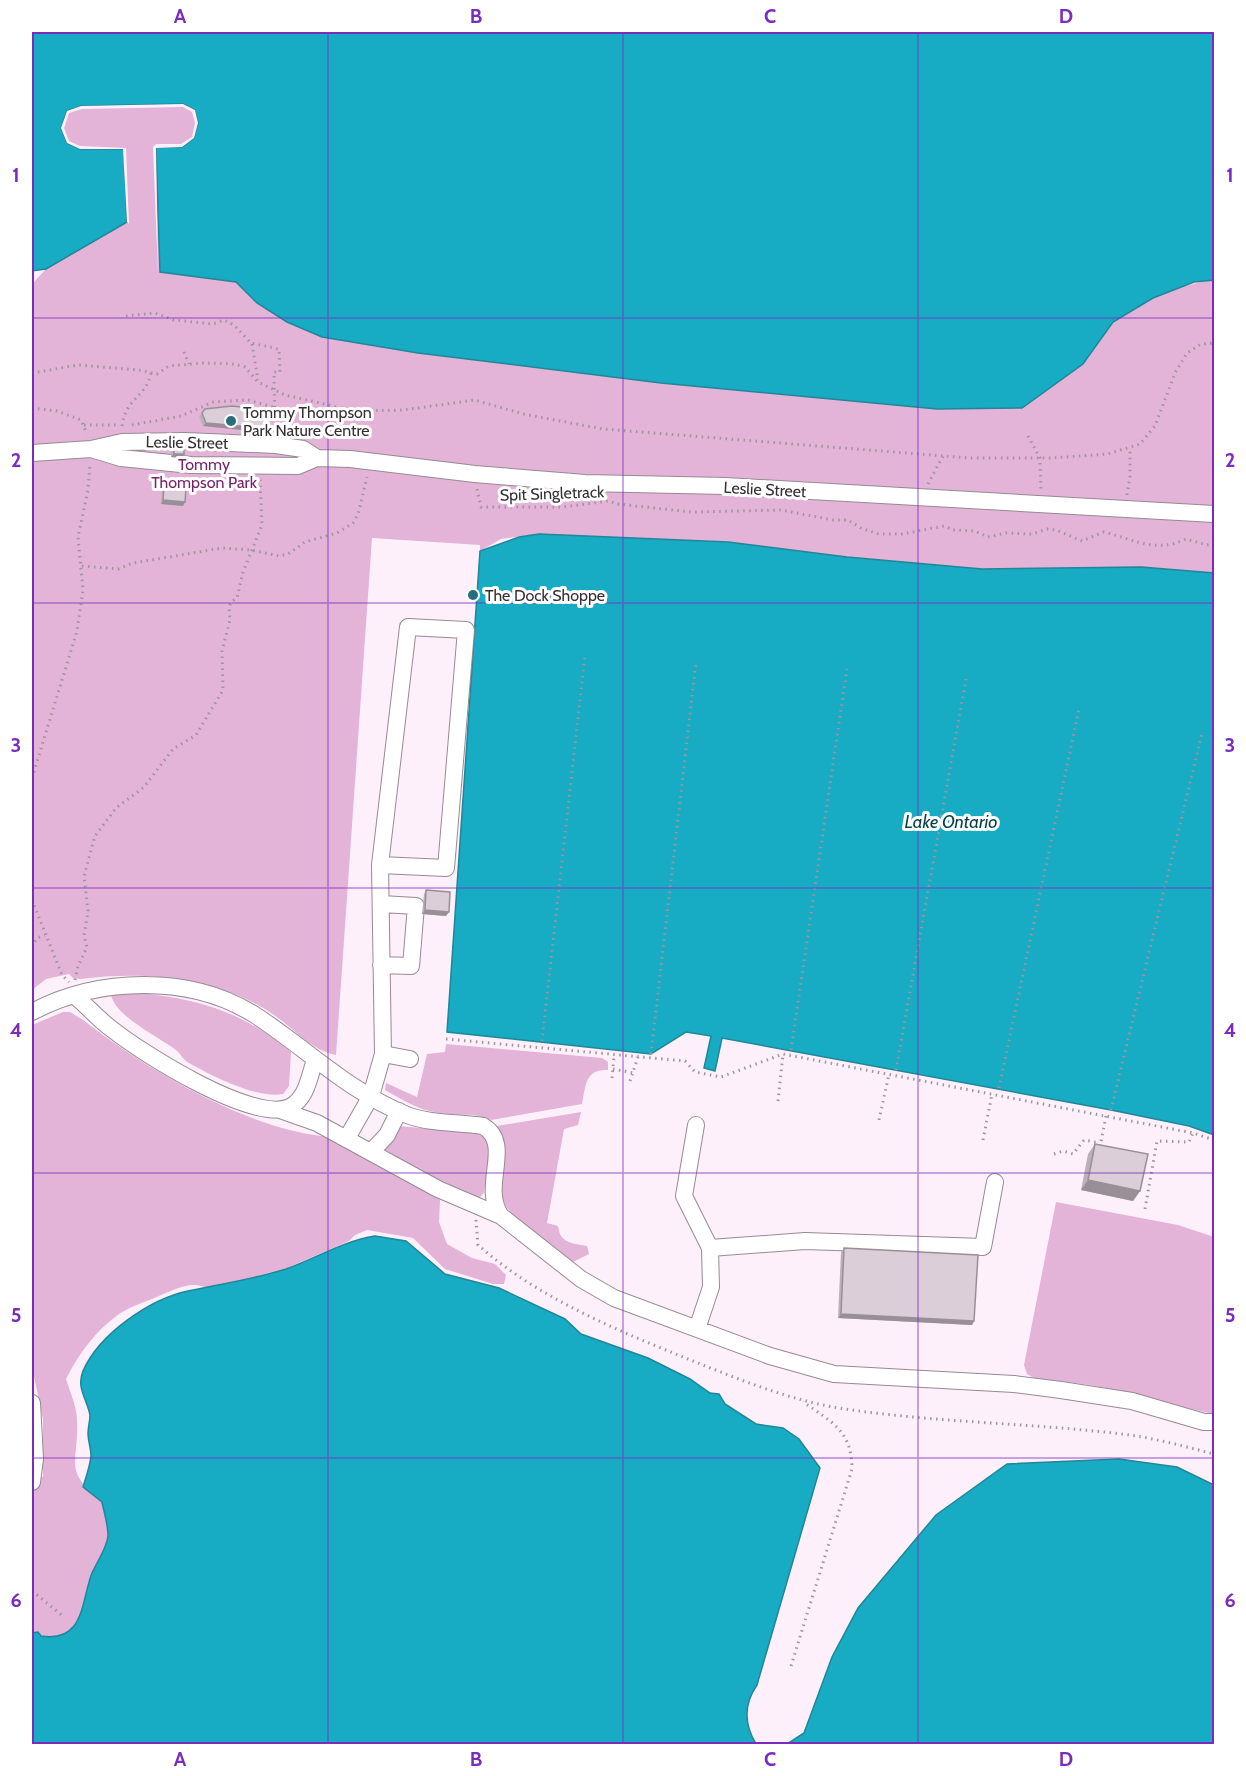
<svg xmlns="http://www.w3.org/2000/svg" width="1246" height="1776" font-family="Cabin,sans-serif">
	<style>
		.green { fill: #e3b3d8 }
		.water { fill: #18abc4; stroke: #208698; stroke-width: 1.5 }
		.pier { fill: #fef0fa }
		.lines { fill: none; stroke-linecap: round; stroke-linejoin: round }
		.minor-casing { stroke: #968a93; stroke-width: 18 }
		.path { stroke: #9f959c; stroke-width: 3; stroke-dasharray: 1.5 4.5; stroke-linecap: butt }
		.minor { stroke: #fff; stroke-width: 16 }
		.wall { fill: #bcb1ba }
		.shaded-wall { fill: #999097 }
		.building { fill: #dbced8; stroke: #999097; stroke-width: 1.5 }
		.grid { fill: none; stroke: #7b2cbf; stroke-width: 1.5; stroke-opacity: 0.55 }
		.poi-dot { fill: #276d7b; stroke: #fff; stroke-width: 2 }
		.labels { text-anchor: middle; stroke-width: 6; stroke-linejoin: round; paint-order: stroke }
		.poi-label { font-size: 16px; fill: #342f33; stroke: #fff; text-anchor: start }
		.street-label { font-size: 16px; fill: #342f33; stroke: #fff }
		.park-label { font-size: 16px; fill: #77226b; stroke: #fff }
		.water-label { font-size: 18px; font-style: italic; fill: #023f49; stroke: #fff }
		.neatline { fill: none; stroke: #7b2cbf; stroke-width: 2 }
		.grid-label { font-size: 20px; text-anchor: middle; font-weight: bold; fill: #7b2cbf }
	</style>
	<rect width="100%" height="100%" fill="#fef0fa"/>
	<path class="green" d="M183,104L195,110L198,123L160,272L236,282L257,303L322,337L418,353L661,383L1083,364C1092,351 1101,334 1113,322C1134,302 1185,283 1214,280V573L1141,567L982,569L847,557L728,542L539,534L501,539L480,551V545L372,538L336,1055C310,1050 293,1027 271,1013C216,976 144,971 80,979L73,978L69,974L46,979L32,990V284L46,269L127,222L80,149L67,143L61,128L67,111L81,106Z
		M139,993C200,999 243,1012 291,1052L289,1086L283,1094C257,1099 212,1076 189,1063C183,1060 181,1054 176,1050C159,1037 116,1017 111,995Z
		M63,1012H70L83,1020C147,1070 254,1134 336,1137L431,1188L440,1200L439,1222L447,1244L472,1258L495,1264L506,1275L504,1284H493L445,1269L413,1238L367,1230L355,1235L349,1241L287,1268L209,1289C192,1280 178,1288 161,1295C148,1301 131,1306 119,1314C96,1330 78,1355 66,1379C70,1392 77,1407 77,1420C79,1464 62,1469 102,1502C104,1512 108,1524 108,1535C108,1546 97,1562 92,1573C81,1601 85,1643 41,1636L38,1632L32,1633V1474L43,1477V1419L32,1367V1025Z
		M446,1044L602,1058L608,1062V1070C585,1069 586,1085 582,1104L491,1120C474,1112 458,1116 440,1113C420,1111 403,1100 385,1090L386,1083L417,1097L427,1054L445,1052Z
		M581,1112L578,1125L564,1129L547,1223L558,1226C560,1243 571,1243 587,1246L589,1254L573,1262L569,1261C553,1248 506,1216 502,1198C496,1172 511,1150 497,1126Z
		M399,1126L482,1134L487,1137L490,1151L484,1193L480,1197C453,1194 407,1162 382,1148Z
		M1056,1202L1178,1225L1214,1237V1414C1165,1404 1118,1387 1068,1382C1054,1381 1038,1382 1027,1374L1024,1365Z"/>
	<path class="water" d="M32,32H1214V280L1194,282L1153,298L1113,322L1083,364L1022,408L937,409L661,383L418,353L322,337L287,322L257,303L236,282L160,272L156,147H182L194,138L198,123L195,110L183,104L81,106L67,111L61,128L67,143L80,149H124L127,222L46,269L32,271Z
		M539,534L728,542L847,557L982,569L1141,567L1214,573V1135L1189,1126L1111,1110L722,1038L715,1071L704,1068L711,1036L686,1032L651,1054L447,1032L480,551L519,537Z
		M375,1236L406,1241L445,1274L499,1288L565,1319L581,1334L648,1358L690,1379L710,1393L719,1394L725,1404L756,1424L783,1428L799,1439L820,1468L757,1685C743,1705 744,1724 756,1744H32V1633L38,1632L41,1636C85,1643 81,1601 92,1573C97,1562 108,1546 108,1535C108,1524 104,1512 102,1502L83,1487C86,1477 90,1466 91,1456C91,1448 88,1441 88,1433C88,1427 90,1421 90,1415C87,1399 76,1388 83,1371C99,1334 150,1299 188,1291C221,1284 254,1279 286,1269C317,1258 343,1241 375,1236Z
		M1119,1459L1177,1467L1214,1485V1744H787L804,1733L832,1657L858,1608L936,1515L1007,1464Z"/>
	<path class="pier" d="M183,104L195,110L198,123L194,138L182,147L156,148L158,274L153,147L156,144H181L192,137L195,123L192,112L183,107L82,109L69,113L64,128L69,141L80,146L126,148L129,224L127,222L123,149H80L67,143L61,128L67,111L81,106Z"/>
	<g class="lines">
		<g class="minor-casing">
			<path id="minor" d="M91,449L121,458L191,465L298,466L317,458L350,459L475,474L585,483L725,486L1214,514
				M32,453L91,449L122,442L185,441L276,445L303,449L317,458
				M381,904L416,906L411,966L381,965
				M75,996C88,1007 99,1020 113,1030C142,1053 254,1124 290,1107C307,1098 309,1077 315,1060
				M32,1012C98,977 190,974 255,1015C306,1048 349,1092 407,1115C431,1124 458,1122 483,1126C514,1144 480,1186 501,1216L581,1279L614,1298L770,1356L834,1374L1014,1384L1061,1390L1132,1401L1204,1422H1214
				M383,1054L410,1059
				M280,1110L317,1123L438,1189L501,1216
				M696,1125L684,1196L710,1248L711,1287L697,1329
				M347,1138L371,1096L383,1054L380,865L408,627L466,630L446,868L380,865
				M372,1151L387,1135L399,1111
				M710,1248L805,1241L983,1247L995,1182
				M32,1403L35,1459L32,1482"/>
		</g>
		<path class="path" d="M126,316L155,313L174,320L213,324L224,320L234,325L251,343L279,349L280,372H274L275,431
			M252,344L258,380
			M184,352L189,364
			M32,373L78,365L139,370L157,374L169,366L205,363L234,364L245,367L258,382L285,395L355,411L403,410L475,400L523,414L603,429L970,458H1051L1108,454L1140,444L1155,426L1175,373L1187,353L1201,344L1214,343
			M32,408L57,411L81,420L87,434
			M84,425H120
			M132,425L181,416L213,402L248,400L273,407
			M122,426C126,397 146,398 151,373
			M1028,436L1040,458L1041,491
			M928,484L943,456
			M477,489L481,507H562L609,501L617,504L692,512L781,510L833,520H848L861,528L879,534H902L944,526L953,530L975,531L988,537L1006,533L1032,534L1047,529L1056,530L1082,541L1104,532C1133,539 1156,554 1186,539L1207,545L1214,543
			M1127,495L1130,476V449
			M82,566L118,569L133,563L222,548L251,550L279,556L288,554L305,542L337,533L353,523L358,514L367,477
			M32,778L77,631L83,590L78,537L88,490L90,464
			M32,900L62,975L69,982
			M32,947L37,938L45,935
			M75,980L78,966L87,947L84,936L88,911L84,876L95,836L116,808L144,787L173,749L196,735L223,690L222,651L230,620L229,607L231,602L237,598L243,572L262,525L260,479
			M446,1039L685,1061L695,1072L721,1077L783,1054L1193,1133L1214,1140
			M542,1041L585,655
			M791,1050L847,669
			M651,1054L696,662
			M613,1069L634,1073
			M896,1070L966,679
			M612,1078L614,1056
			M630,1081L638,1057
			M999,1088L1079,709
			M778,1101L783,1054
			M1111,1110L1202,733
			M879,1120L889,1074
			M983,1140L992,1094
			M1100,1147L1106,1116
			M1054,1154L1063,1151L1073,1154L1084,1140L1100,1143
			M1145,1209L1157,1141L1189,1142L1193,1133
			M476,1220L478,1245C539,1299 619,1331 693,1361C743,1381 792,1401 845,1409C939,1423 1035,1423 1130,1435C1158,1439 1187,1447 1214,1454
			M32,1591L63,1616
			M791,1666L852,1469C852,1431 832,1422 803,1402"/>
		<use href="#minor" class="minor"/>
	</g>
	<path class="wall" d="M205,409L265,428L260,432L203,426L199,417Z
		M174,447L181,458L171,457V451Z
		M164,487L185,502L183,506L161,504L162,490Z
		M426,890L446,916L422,914L424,894Z
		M1095,1144L1140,1191L1133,1201L1081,1190L1088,1154Z
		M844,1248L974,1321L972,1325L838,1318L841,1252Z"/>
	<path class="shaded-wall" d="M206,423L267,424L265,428L260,432L203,426Z
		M174,454H184L181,458L171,457Z
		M163,500L185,502L183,506L161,504Z
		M425,910L449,912L446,916L422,914Z
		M1088,1180L1140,1191L1133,1201L1081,1190Z
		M841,1314L974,1321L972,1325L838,1318Z"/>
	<path class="building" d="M232,406L250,408L264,415L267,424L262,428L206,423L202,413L205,409Z
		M174,447L184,448V454H174Z
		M164,487L186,488L185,502L163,500Z
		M426,890L450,892L449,912L425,910Z
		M1095,1144L1148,1154L1140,1191L1088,1180Z
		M844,1248L978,1255L974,1321L841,1314Z"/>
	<path class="grid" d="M328,32V1744M623,32V1744M918,32V1744M32,318H1214M32,603H1214M32,888H1214M32,1173H1214M32,1458H1214"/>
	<g class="poi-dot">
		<circle cx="231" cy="421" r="6"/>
		<circle cx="473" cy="595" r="6"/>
	</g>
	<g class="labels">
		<g class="poi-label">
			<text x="243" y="418">Tommy Thompson<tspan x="243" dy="18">Park Nature Centre</tspan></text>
			<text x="485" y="601">The Dock Shoppe</text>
		</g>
		<g class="street-label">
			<text transform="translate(187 442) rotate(1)" y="6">Leslie Street</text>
			<text transform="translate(765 489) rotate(3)" y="6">Leslie Street</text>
			<text transform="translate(552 493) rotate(-2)" y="6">Spit Singletrack</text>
		</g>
		<g class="park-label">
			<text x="204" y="470">Tommy<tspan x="204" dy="18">Thompson Park</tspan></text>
		</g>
		<g class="water-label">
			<text x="951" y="828">Lake Ontario</text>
		</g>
	</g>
	<rect width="1246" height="1776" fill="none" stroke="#ffffff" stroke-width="66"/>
	<rect x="33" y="33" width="1180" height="1710" class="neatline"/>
	<g class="grid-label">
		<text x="180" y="23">A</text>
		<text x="476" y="23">B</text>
		<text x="770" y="23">C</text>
		<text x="1066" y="23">D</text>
		<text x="16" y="182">1</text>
		<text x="1230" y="182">1</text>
		<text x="16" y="467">2</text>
		<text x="1230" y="467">2</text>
		<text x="16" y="752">3</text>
		<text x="1230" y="752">3</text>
		<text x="16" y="1037">4</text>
		<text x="1230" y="1037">4</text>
		<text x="16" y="1322">5</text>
		<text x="1230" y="1322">5</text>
		<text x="16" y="1607">6</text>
		<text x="1230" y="1607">6</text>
		<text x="180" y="1766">A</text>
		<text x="476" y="1766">B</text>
		<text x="770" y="1766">C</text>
		<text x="1066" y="1766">D</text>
	</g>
</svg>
